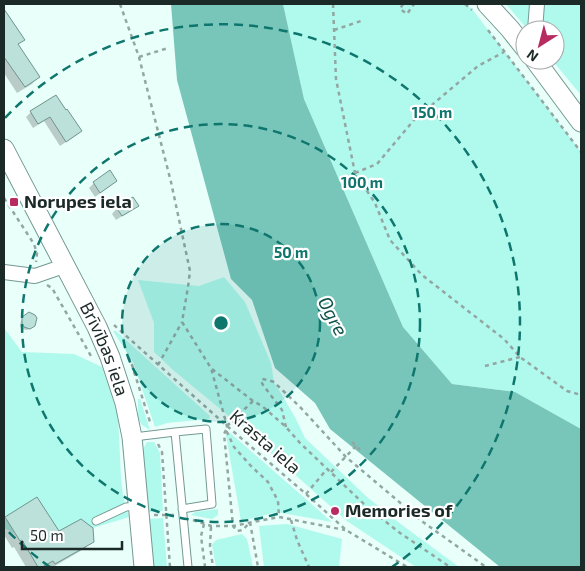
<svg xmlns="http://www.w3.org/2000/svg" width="585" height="571" font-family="'Exo 2',sans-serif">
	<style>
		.green { fill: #b0f9ed }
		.water { fill: #78c6ba }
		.shadow { fill: #0003 }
		.building { fill: #bbe1da; stroke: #70948e }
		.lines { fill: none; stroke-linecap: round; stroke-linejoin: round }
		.lane-casing { stroke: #759993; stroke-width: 9 }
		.street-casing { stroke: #759993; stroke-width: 16 }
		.secondary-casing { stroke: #759993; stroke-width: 21 }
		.path { stroke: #93a6a2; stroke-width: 2.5; stroke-dasharray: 4 4; stroke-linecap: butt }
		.lane { stroke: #fff; stroke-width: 7 }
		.street { stroke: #fff; stroke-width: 14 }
		.secondary { stroke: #fff; stroke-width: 19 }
		.ring { fill: none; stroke: #0f766e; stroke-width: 2.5; stroke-dasharray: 9 6 }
		.poi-dot { fill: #b82b61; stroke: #fff; stroke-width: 2 }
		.labels { text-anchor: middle; stroke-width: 4.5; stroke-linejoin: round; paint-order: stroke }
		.poi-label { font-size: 18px; font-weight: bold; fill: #1b2927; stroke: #fff; text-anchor: start }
		.street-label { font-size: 18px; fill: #1b2927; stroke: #fff }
		.water-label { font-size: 19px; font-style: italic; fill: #0f534b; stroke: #fff }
		.centre { fill: #0f766e; stroke: #fff; stroke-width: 2.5 }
		.ring-label { font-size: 15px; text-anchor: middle; font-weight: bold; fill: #0f766e; stroke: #fff; stroke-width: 4.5; stroke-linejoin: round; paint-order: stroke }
	</style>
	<rect width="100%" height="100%" fill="#e8fffa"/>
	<path class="green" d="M283,4H465L472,9L581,152V429L515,392L452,384L403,327L304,99Z
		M506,4H581V95L552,60H555V30H528Z
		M224,277L245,302L271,363L274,382L295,417L305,438L367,497L398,522L459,567H416L347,521L236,422L173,370L154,352V323L138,280L199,286Z
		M4,328L22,352L74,354L102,367L118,415L121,479L123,496L129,517L93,528L81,519L42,541L16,534L4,528Z
		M113,331H116L210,416L209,419L167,423L155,427L133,362Z
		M138,399H140L150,430L142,425L138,419Z
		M229,432L332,522L277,512L241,521L226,435Z
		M147,442H154L160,453L163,511L148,512L143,449Z
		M218,509V515L212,519L191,515L195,512Z
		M163,518L167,567H153L148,519Z
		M287,524L342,539L339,567H264L259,526Z
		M242,534L247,539L253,567H216L212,545L216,540Z"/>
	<path class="water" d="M171,4H283L304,99L403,327L452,384L515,392L581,429V567H500L330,429L315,403L275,368L252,300L231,279L177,80Z"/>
	<path class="shadow" d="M8,18L23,40L18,45L38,77L32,84L17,93L4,73V21Z
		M55,97L80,131L75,136L60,146L44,121L33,128L26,117L31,112Z
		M115,181L110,186L95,197L89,188L94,183Z
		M133,199L137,205L132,210L116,220L112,214L117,208Z
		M29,313L31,328L27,330L22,329L20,326L21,321Z
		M37,499L58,533L92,541L84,549L53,567H26L14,547L12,548L4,535V520Z"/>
	<path class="building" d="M4,9L25,40L18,44L40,77L25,87L4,57Z
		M56,95L66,110L67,109L82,131L66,142L50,117L38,124L30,111Z
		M110,170L117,181L100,193L93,182Z
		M133,197L139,206L122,216L116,207Z
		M29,312L35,315L37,318L35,326L30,329L24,327L22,323V317Z
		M37,497L59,531L81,519L93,528L94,542L55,564L53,561L42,567H38L22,540L20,541L5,517Z"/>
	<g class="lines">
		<g class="lane-casing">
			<path id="lane" d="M175,432L206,429L212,504L182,509
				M134,437L175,432L188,567
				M96,521L126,507L138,506"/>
		</g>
		<g class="street-casing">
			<path id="street" d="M535,30L537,4
				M4,272L35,276L64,266"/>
		</g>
		<g class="secondary-casing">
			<g id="secondary">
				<path d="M487,4L510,29L525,48"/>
				<path d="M535,60L581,122"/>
				<path id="s1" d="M4,149L97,327L110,357L125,403L132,437L144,567"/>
			</g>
		</g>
		<path class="path" d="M120,4L139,57L171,182L190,271L188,287L182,322L211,368L227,426L226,430L234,447L251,466L268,482L278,501L279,517
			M333,4L336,79L355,173L375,203L390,240L422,275L504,339L520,357L567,391L581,395
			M403,4L400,9L407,14L414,4H413
			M465,4L472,10
			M334,30L364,20
			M488,30L581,152
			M139,57L168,48
			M355,173L377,164L414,120L478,66L504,52
			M4,198L34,244L37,253L36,262
			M47,285L52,288L91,356
			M114,325L227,426L306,494L346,530L407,567
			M128,357L131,362L151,425
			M158,365L182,322
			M485,366L520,357
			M212,369L253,401L262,406L286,427L300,443L366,506L400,533L450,567
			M227,426L253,401
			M286,427L282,410L263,385L261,381L262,379L268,380L274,382L301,408L346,457L423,522L486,567
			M226,430L224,434L233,526L237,531L243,530L249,523
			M352,442L360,450
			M158,444L162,452L170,567
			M331,472L356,446
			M306,494L327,469
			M154,515H174
			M193,520L211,526H233L279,517L345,530
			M291,520L297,540L309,567
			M250,522L258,567
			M204,524L201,536L205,567
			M211,527L210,546L213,567"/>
		<use href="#lane" class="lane"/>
		<use href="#street" class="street"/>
		<use href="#secondary" class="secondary"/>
	</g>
	<circle cx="221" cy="323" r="99" fill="#0f766e" fill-opacity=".12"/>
	<g class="ring">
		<circle cx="221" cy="323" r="99"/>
		<circle cx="221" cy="323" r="199"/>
		<path d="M50 567A298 298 0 0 1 5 528M5 118A298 298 0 1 1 392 567"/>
	</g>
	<g class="poi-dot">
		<rect x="9" y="197" width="10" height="10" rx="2.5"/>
		<circle cx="335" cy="511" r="5"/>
	</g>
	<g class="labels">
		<g class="poi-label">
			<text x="24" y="208">Norupes iela</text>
			<text x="345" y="517">Memories of</text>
		</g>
		<g class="street-label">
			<text dy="6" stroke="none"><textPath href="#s1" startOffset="224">Brīvības iela</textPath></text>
			<text transform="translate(265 442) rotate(41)" y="6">Krasta iela</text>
		</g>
		<g class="water-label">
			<text transform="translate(333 316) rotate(62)" y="7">Ogre</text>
		</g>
	</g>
	<circle cx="221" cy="323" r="8" class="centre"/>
	<g class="ring-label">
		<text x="432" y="118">150 m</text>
		<text x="362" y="188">100 m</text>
		<text x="291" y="258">50 m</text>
	</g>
	<rect width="585" height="571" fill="none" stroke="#1b2927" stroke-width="10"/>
	<g transform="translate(540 45) rotate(216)"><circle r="24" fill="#ffffff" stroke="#a4a9a9"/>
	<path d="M0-4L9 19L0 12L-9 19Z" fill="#b82b61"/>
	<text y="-8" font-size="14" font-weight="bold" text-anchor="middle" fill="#1b2927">N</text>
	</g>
	<path d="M22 541v8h100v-8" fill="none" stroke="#1b2927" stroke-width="2.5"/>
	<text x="30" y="541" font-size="15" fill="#1b2927" stroke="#ffffff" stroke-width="4" paint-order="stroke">50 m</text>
</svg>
